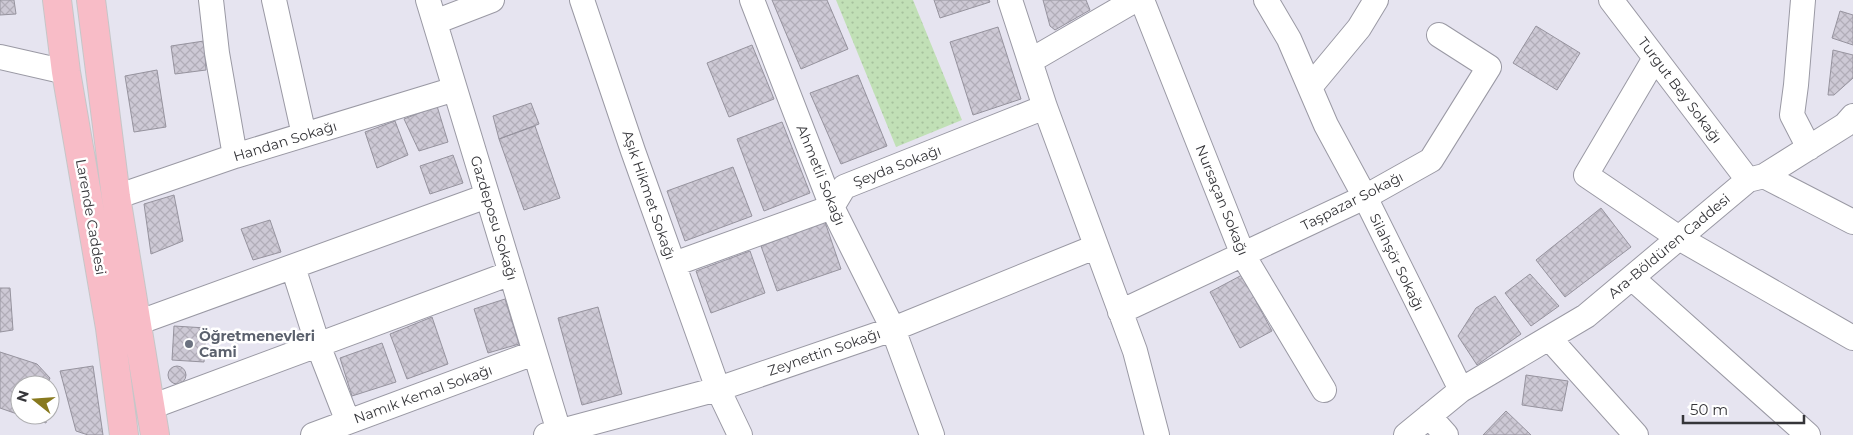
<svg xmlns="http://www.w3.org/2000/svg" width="1853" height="435" font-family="Montserrat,sans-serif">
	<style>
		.grass { fill: url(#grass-dots) }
		.building { fill: url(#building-cross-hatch); stroke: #96939e }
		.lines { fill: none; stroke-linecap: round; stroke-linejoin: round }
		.minor-casing { stroke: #9a99a4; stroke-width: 26 }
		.major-casing { stroke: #c6c6c8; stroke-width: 30 }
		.minor { stroke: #fff; stroke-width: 24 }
		.major { stroke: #f8bcc7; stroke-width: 28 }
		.worship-dot { fill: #6b7280; stroke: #fff; stroke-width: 2 }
		.labels { text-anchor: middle; stroke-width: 5; stroke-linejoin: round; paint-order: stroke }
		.street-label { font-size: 14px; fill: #353539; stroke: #fff }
		.worship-label { font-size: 14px; font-weight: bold; fill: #5b616d; stroke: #fff; text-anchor: start }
	</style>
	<defs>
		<pattern id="grass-dots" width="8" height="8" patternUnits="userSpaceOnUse" patternTransform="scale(1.25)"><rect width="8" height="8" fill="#c1e0b6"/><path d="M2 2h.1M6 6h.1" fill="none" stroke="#a6c19d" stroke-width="1.8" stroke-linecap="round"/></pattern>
		<pattern id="building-cross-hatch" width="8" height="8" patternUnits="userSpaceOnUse" patternTransform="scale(1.25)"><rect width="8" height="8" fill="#cdc9d5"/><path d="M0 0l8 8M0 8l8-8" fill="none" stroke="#b1adb8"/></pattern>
	</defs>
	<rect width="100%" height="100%" fill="#e6e4f0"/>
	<path class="grass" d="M836,0H913L962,120L896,147Z"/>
	<path class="building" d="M0,0H14L16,14L0,15Z
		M772,0H827L848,49L801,69Z
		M934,0H989L990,2L940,18Z
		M1043,0H1086L1090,10L1055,30L1050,26Z
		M1840,11L1853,15V45L1832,38Z
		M1536,26L1580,53L1557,90L1513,63Z
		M998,27L1021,99L973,115L950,42Z
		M204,41L206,70L175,74L171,46Z
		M752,45L774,99L729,117L707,63Z
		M1833,50L1853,55V78L1834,95H1828Z
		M157,70L166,127L134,132L125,76Z
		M858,75L887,146L841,164L810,93Z
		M531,103L539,124L499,139L493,116Z
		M437,106L448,142L419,151L404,119Z
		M395,121L408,155L377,168L365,132Z
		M782,122L810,193L764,211L737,139Z
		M535,126L560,198L524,210L499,139Z
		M453,155L463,183L430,194L420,166Z
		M733,167L752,216L685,241L667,191Z
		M174,195L183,241L151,254L144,204Z
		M1601,208L1631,247L1565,297L1536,260Z
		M270,220L281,252L253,260L241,229Z
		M825,222L841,269L777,291L761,246Z
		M750,251L765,293L711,313L696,271Z
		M1530,274L1559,306L1531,326L1505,293Z
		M1242,275L1272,331L1240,348L1210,292Z
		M0,288H10L13,330L0,332Z
		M1495,296L1521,334L1477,365L1458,336L1476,308Z
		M505,299L519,344L488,353L474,309Z
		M598,307L622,394L582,405L558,318Z
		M432,317L448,364L407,379L390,334Z
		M174,326L206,328L204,362L172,360Z
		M382,343L396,382L352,396L340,358Z
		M0,352L37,364L50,378L47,385H20V415L0,408Z
		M168 375a9 9 0 1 1 18 0a9 9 0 1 1-18 0Z
		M93,366L103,435H88L76,431L60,371Z
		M1526,375L1568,381L1562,411L1522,405Z
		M50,391L54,396L50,410Z
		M1506,411L1531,435H1483Z
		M21,415H48L46,423Z"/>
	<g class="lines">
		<g class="minor-casing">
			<path id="minor" d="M211,0L217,53L235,156
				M274,0L304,135
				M428,0L560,435
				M582,0L633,151L718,389L740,435
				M752,0L832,207L893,329L932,435
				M1010,0L1045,107L1135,351L1157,435
				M1142,0L1243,255L1324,390
				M1266,0L1289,39L1326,125L1365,197L1461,390
				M1611,0L1748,180
				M1803,0L1796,85L1792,115L1809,148
				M435,22L492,0
				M0,57L66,72
				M1655,58L1586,175L1679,238L1853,338
				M1030,61L1135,0
				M1310,87L1359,28L1376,0
				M1764,176L1853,222
				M116,197L235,156L455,89
				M674,264L832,207L844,187L1045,107
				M293,267L318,345L348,422
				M1632,278L1808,435
				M1120,312L1365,197L1431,160L1489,67L1439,35
				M137,323L487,196
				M1549,338L1636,435
				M151,407L511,273
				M1429,416L1446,435
				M313,435L534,353
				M546,435L718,389L893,329L1095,247
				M1406,435L1461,390L1586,316L1748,180L1764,176L1845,125L1853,116"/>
		</g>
		<g class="major-casing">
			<path id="major" d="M57,0L66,72L110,328L124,435
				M91,0L116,197L155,435"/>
		</g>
		<use href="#minor" class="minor"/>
		<use href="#major" class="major"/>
	</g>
	<circle class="worship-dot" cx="189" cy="344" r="5"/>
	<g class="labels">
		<g class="street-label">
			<text transform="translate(1680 90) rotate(53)" y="5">Turgut Bey Sokağı</text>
			<text transform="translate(285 141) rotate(-17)" y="5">Handan Sokağı</text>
			<text transform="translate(897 166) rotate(-21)" y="5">Şeyda Sokağı</text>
			<text transform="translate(821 175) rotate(68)" y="5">Ahmetli Sokağı</text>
			<text transform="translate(649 195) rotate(71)" y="5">Aşık Hikmet Sokağı</text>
			<text transform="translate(1222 200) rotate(68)" y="5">Nursaçan Sokağı</text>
			<text transform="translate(1352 201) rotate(-27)" y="5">Taşpazar Sokağı</text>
			<text transform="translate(91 217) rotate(80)" y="5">Larende Caddesi</text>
			<text transform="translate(494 218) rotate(73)" y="5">Gazdeposu Sokağı</text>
			<text transform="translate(1669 246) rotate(-40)" y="5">Ara-Böldüren Caddesi</text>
			<text transform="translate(1397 262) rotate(64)" y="5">Silahşör Sokağı</text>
			<text transform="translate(824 352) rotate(-19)" y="5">Zeynettin Sokağı</text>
			<text transform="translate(423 394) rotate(-20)" y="5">Namık Kemal Sokağı</text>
		</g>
		<g class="worship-label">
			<text x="199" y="341">Öğretmenevleri<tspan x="199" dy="16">Cami</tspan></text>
		</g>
	</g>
	<g transform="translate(35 400) rotate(287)"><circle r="24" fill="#ffffff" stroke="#aeaeb0"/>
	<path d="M0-4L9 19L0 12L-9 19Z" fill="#88791e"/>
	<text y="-8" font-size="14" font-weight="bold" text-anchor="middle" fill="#353539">N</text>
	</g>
	<path d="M1683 415v8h121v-8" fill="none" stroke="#353539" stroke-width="2.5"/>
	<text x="1690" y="415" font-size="15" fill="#353539" stroke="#ffffff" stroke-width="4" paint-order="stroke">50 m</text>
</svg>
